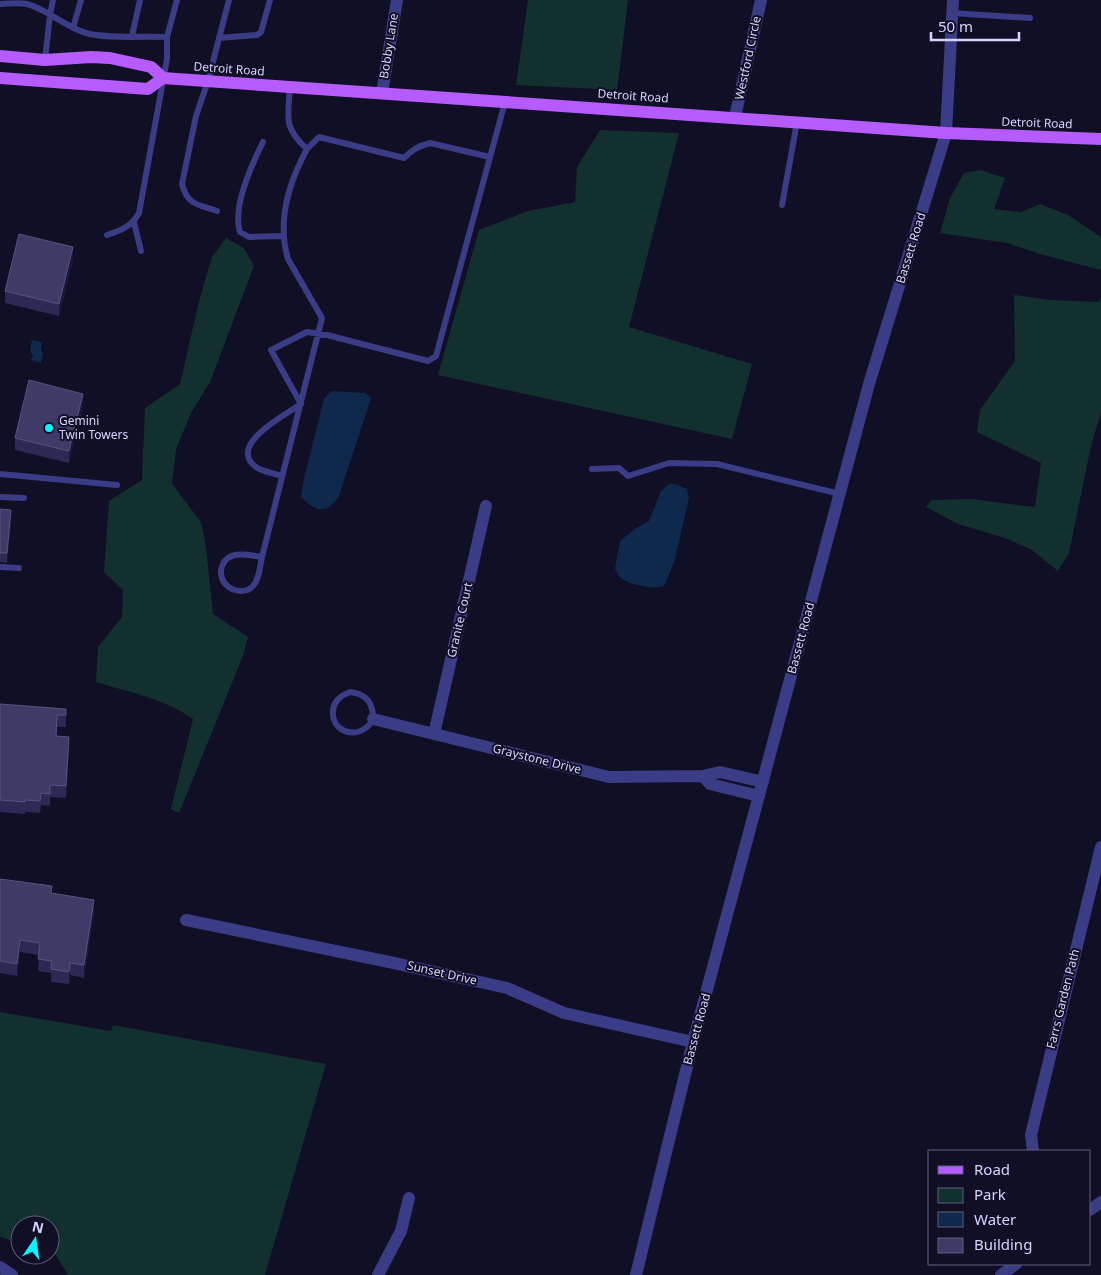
<svg xmlns="http://www.w3.org/2000/svg" width="1101" height="1275" font-family="'Noto Sans',sans-serif">
	<style>
		.green { fill: #12302d }
		.water { fill: #0e294b }
		.lines { fill: none; stroke-linecap: round; stroke-linejoin: round }
		.service { stroke: #3a3c85; stroke-width: 6 }
		.minor { stroke: #3a3c85; stroke-width: 12 }
		.primary { stroke: #b65bff; stroke-width: 12 }
		.wall { fill: #2e2854 }
		.shaded-wall { fill: #1b163a }
		.building { fill: #403a66; stroke: #57527e }
		.poi-dot { fill: #00f8ff; stroke: #110f26; stroke-width: 2 }
		.labels { text-anchor: middle; stroke-width: 4; stroke-linejoin: round; paint-order: stroke }
		.street-label { font-size: 12px; fill: #d6d4ff; stroke: #110f26 }
		.poi-label { font-size: 12px; fill: #d6d4ff; stroke: #110f26; text-anchor: start }
	</style>
	<rect width="100%" height="100%" fill="#110f26"/>
	<path class="green" d="M528,0H628L617,90L516,85Z
		M600,130L679,133L629,327L752,364L732,439L438,375L479,230L528,211L575,202L577,167Z
		M980,170L1005,178L994,209L1021,212L1040,204L1068,215L1101,237V270L1040,254L1007,243L940,233L950,198L964,173Z
		M226,238L244,248L254,266L210,382L191,413L176,449L172,484L201,522L206,547L213,614L248,637L243,656L179,813L171,809L193,719C165,699 129,692 96,682L98,647L122,617L123,590L104,572L109,501L142,480L145,408L180,384L199,301L212,257Z
		M1014,295L1050,300L1099,302L1101,299V412L1091,446L1069,553L1058,571L1032,550L1005,538L958,524L926,507L932,500L971,499L1035,507L1041,463L977,432L980,410L1015,361Z
		M0,1012L111,1031L113,1025L326,1064L265,1275H68L54,1252L50,1251V1225H20V1243L0,1237Z"/>
	<path class="water" d="M32,340L42,342L41,348L43,354L41,363L31,360L33,356L30,350Z
		M331,391L365,393L371,398L339,496C326,515 316,512 301,497L303,483L324,399Z
		M670,483L678,485L687,489L689,498L674,563L664,586C653,590 633,585 622,579C619,577 617,572 615,569L620,541L636,528L649,521L661,491Z"/>
	<g class="lines">
		<path class="service" d="M0,4C9,4 18,2 27,4C47,9 65,27 86,33C107,39 144,36 167,37
			M952,13L1030,18
			M73,28L81,0
			M132,36L140,0
			M219,38L257,35L261,32L270,0
			M45,60L50,15L53,0
			M263,142C252,164 232,208 240,232L249,237L284,236
			M307,149L319,137L404,158C412,150 418,146 430,143L490,157
			M782,205L797,122
			M217,211C198,204 188,206 182,184L196,116L208,81L229,0
			M134,222L141,251
			M107,235C122,230 132,226 139,213L167,59V37L177,0
			M592,469L619,468L628,476L669,463L717,464L840,494
			M0,474L117,485
			M282,476C274,473 263,472 256,467C226,445 287,414 301,404L271,350L307,332L327,335L428,361L436,356L505,102
			M0,497L24,498
			M262,557C260,566 259,581 252,587C249,590 245,591 241,591C217,590 214,560 235,555C244,553 253,556 262,557L322,318L288,259C277,222 289,182 307,149C283,127 288,118 290,87
			M0,567L19,568
			M350,692C354,693 358,693 361,695C372,700 378,719 367,727C352,739 331,730 333,710C334,700 342,695 350,692Z"/>
		<path class="minor" d="M382,93L397,0
			M735,117L761,0
			M373,719L609,777L703,776L720,772L763,782
			M434,734L486,506
			M703,776L710,784L759,796
			M186,920L394,963L507,988L564,1013L693,1042
			M1033,1151L1031,1135L1101,847
			M1090,1210L1101,1202
			M0,1267L12,1275
			M378,1275L401,1231L409,1198
			M636,1275L693,1042L869,384L946,133L953,0
			M1001,1275L1016,1264"/>
		<path class="primary" d="M0,56L45,60L91,57L110,58L151,67L163,78L946,133L1101,139
			M0,78L148,89L163,78"/>
	</g>
	<path class="wall" d="M73,259L59,316L5,303V291Z
		M83,406L69,463L15,450V438Z
		M0,509L11,519L7,563L0,562Z
		M0,704L66,709V727H57V736L69,749L66,798L50,797V806L41,805L40,813L25,812V814L0,812Z
		M0,879L52,893L94,912L84,978L70,975L69,984L51,982V973L38,971L39,955L20,952L17,976L0,973Z"/>
	<path class="shaded-wall" d="M73,247V259L59,316V304Z
		M83,394V406L69,463V451Z
		M11,510V519L7,563V553Z
		M69,737V749L66,798V786Z
		M94,900V912L84,978V965Z
		M20,940V952L17,976V964Z
		M70,963V975L69,984V972Z"/>
	<path class="building" d="M19,234L73,247L59,304L5,291Z
		M29,380L83,394L69,451L15,438Z
		M0,509L11,510L7,553H0Z
		M0,704L66,709V715H57L56,736L69,737L66,786L50,785V794L41,793L40,801L25,800V802L0,800Z
		M0,879L52,886L51,893L94,900L84,965L70,963L69,972L51,969L52,961L38,959L40,943L20,940L17,964L0,961Z"/>
	<circle class="poi-dot" cx="49" cy="428" r="5"/>
	<g class="labels">
		<g class="street-label">
			<text transform="translate(389 46) rotate(-81)" y="4">Bobby Lane</text>
			<text transform="translate(748 58) rotate(-78)" y="4">Westford Circle</text>
			<text transform="translate(229 69) rotate(4)" y="4">Detroit Road</text>
			<text transform="translate(633 96) rotate(4)" y="4">Detroit Road</text>
			<text transform="translate(1037 123) rotate(2)" y="4">Detroit Road</text>
			<text transform="translate(911 248) rotate(-73)" y="4">Bassett Road</text>
			<text transform="translate(460 620) rotate(-77)" y="4">Granite Court</text>
			<text transform="translate(801 638) rotate(-75)" y="4">Bassett Road</text>
			<text transform="translate(537 759) rotate(14)" y="4">Graystone Drive</text>
			<text transform="translate(442 973) rotate(13)" y="4">Sunset Drive</text>
			<text transform="translate(1063 999) rotate(-76)" y="4">Farrs Garden Path</text>
			<text transform="translate(697 1029) rotate(-75)" y="4">Bassett Road</text>
		</g>
		<g class="poi-label">
			<text x="59" y="425">Gemini<tspan x="59" dy="14">Twin Towers</tspan></text>
		</g>
	</g>
	<rect x="928" y="1150" width="162" height="115" fill="#110f26" stroke="#605e7d"/>
	<rect x="938" y="1166" width="25" height="8" fill="#b65bff" stroke="#605e7d"/>
	<text x="974" y="1175" font-size="15" fill="#d6d4ff">Road</text>
	<rect x="938" y="1188" width="25" height="15" fill="#12302d" stroke="#605e7d"/>
	<text x="974" y="1200" font-size="15" fill="#d6d4ff">Park</text>
	<rect x="938" y="1212" width="25" height="15" fill="#0e294b" stroke="#605e7d"/>
	<text x="974" y="1225" font-size="15" fill="#d6d4ff">Water</text>
	<rect x="938" y="1238" width="25" height="15" fill="#403a66" stroke="#605e7d"/>
	<text x="974" y="1250" font-size="15" fill="#d6d4ff">Building</text>
	<g transform="translate(35 1240) rotate(13)"><circle r="24" fill="#110f26" stroke="#605e7d"/>
	<path d="M0-4L9 19L0 12L-9 19Z" fill="#00f8ff"/>
	<text y="-8" font-size="14" font-weight="bold" text-anchor="middle" fill="#d6d4ff">N</text>
	</g>
	<path d="M931 32v8h88v-8" fill="none" stroke="#d6d4ff" stroke-width="2.5"/>
	<text x="938" y="32" font-size="15" fill="#d6d4ff" stroke="#110f26" stroke-width="4" paint-order="stroke">50 m</text>
</svg>
